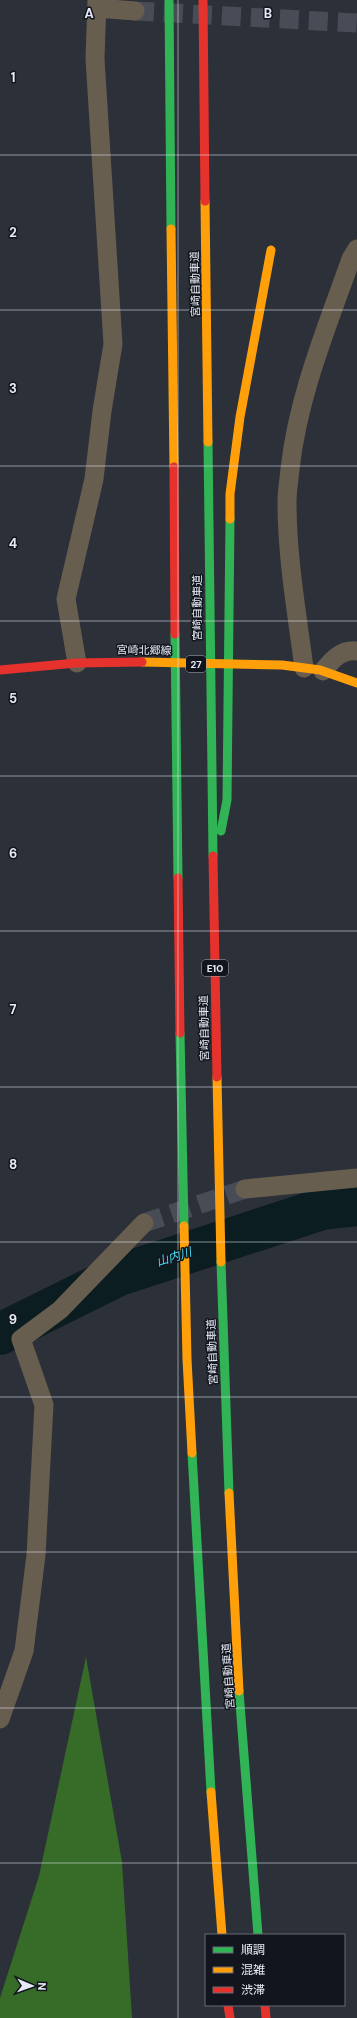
<svg xmlns="http://www.w3.org/2000/svg" width="357" height="2018" font-family="'DM Sans','Noto Sans JP',sans-serif">
	<style>
		.forest { fill: #376c28 }
		.lines { fill: none; stroke-linecap: round; stroke-linejoin: round }
		.river { stroke: #0b1d21; stroke-width: 42 }
		.street-tunnel { stroke: #484c56; stroke-width: 19; stroke-dasharray: 19 10; stroke-linecap: butt }
		.street { stroke: #685e4f; stroke-width: 19 }
		.fast { stroke: #30b455; stroke-width: 9 }
		.slow { stroke: #ff9f0a; stroke-width: 9 }
		.jam { stroke: #e5322d; stroke-width: 9 }
		.grid { fill: none; stroke: #e6ebf7; stroke-width: 1; stroke-opacity: 0.55 }
		.labels { text-anchor: middle; stroke-width: 3; stroke-linejoin: round; paint-order: stroke }
		.shield { fill: #12151d; stroke: #a6abb6; stroke-width: 1 }
		.shield-label { font-size: 10px; font-weight: bold; fill: #e6ebf7 }
		.street-label { font-size: 11px; fill: #e6ebf7; stroke: #12151d }
		.water-label { font-size: 12px; font-style: italic; fill: #45dbf4; stroke: #12151d }
		.grid-label { font-size: 13px; text-anchor: middle; font-weight: bold; fill: #e6ebf7; stroke: #12151d; stroke-width: 3; stroke-linejoin: round; paint-order: stroke }
	</style>
	<rect width="100%" height="100%" fill="#2c3039"/>
	<path class="forest" d="M86,1657L122,1862L132,2018H0V1998L39,1876Z"/>
	<g class="lines">
		<path class="river" d="M0,1334L119,1275L322,1209L357,1205"/>
		<path class="street-tunnel" d="M135,11L357,23
			M144,1223L245,1189"/>
		<path class="street" d="M97,8L135,11
			M77,663L66,599L94,479L102,411L113,344L95,59L97,0
			M304,668C297,613 287,558 287,502C287,491 289,480 290,469C298,396 327,327 351,259L357,249
			M323,671C332,660 341,649 357,651
			M245,1189L357,1178
			M0,1719L24,1651L36,1555L44,1405L21,1339L60,1310L144,1223"/>
		<path class="fast" d="M169,0L171,229
			M208,442L213,856
			M175,634L178,878
			M221,831L227,800L230,519
			M180,1033L184,1226
			M221,1262L229,1493
			M192,1453L211,1792
			M239,1691L258,1935"/>
		<path class="slow" d="M205,201L208,442
			M171,229L174,467
			M230,519V494L240,417L271,250
			M142,662L282,665L320,670L357,683
			M217,1077L221,1262
			M184,1226L187,1359L192,1453
			M229,1493L239,1691
			M211,1792L222,1935"/>
		<path class="jam" d="M203,0L205,201
			M174,467L175,634
			M0,670L76,663L142,662
			M213,856L217,1077
			M178,878L180,1033
			M228,2005L230,2018
			M265,2005L266,2018"/>
	</g>
	<path class="grid" d="M178,0V2018M0,155H357M0,310H357M0,466H357M0,621H357M0,776H357M0,931H357M0,1087H357M0,1242H357M0,1397H357M0,1552H357M0,1708H357M0,1863H357"/>
	<g class="labels">
		<g class="shield">
			<rect x="186" y="656" width="20" height="16" rx="3"/>
			<rect x="202" y="960" width="26" height="16" rx="3"/>
		</g>
		<g class="shield-label">
			<text x="196" y="668">27</text>
			<text x="215" y="972">E10</text>
		</g>
		<g class="street-label">
			<text transform="translate(195 284) rotate(-91)" y="4">宮崎自動車道</text>
			<text transform="translate(197 608) rotate(-90)" y="4">宮崎自動車道</text>
			<text transform="translate(144 650) rotate(1)" y="4">宮崎北郷線</text>
			<text transform="translate(204 1028) rotate(-91)" y="4">宮崎自動車道</text>
			<text transform="translate(212 1352) rotate(-92)" y="4">宮崎自動車道</text>
			<text transform="translate(228 1676) rotate(-94)" y="4">宮崎自動車道</text>
		</g>
		<g class="water-label">
			<text transform="translate(174 1257) rotate(-18)" y="4">山内川</text>
		</g>
	</g>
	<g class="grid-label">
		<text x="89" y="18">A</text>
		<text x="268" y="18">B</text>
		<text x="13" y="82">1</text>
		<text x="13" y="237">2</text>
		<text x="13" y="393">3</text>
		<text x="13" y="548">4</text>
		<text x="13" y="703">5</text>
		<text x="13" y="858">6</text>
		<text x="13" y="1014">7</text>
		<text x="13" y="1169">8</text>
		<text x="13" y="1324">9</text>
	</g>
	<rect x="205" y="1934" width="140" height="72" fill="#12151d" stroke="#676b74"/>
	<rect x="213" y="1947" width="20" height="6" fill="#30b455" stroke="#676b74"/>
	<text x="241" y="1954" font-size="12" fill="#e6ebf7">順調</text>
	<rect x="213" y="1967" width="20" height="6" fill="#ff9f0a" stroke="#676b74"/>
	<text x="241" y="1974" font-size="12" fill="#e6ebf7">混雑</text>
	<rect x="213" y="1987" width="20" height="6" fill="#e5322d" stroke="#676b74"/>
	<text x="241" y="1994" font-size="12" fill="#e6ebf7">渋滞</text>
	<g transform="translate(32 1986) rotate(92)" stroke="#12151d" stroke-width="3" paint-order="stroke">
	<path d="M0-3L7 15L0 10L-7 15Z" fill="#e6ebf7"/>
	<text y="-6" font-size="11" font-weight="bold" text-anchor="middle" fill="#e6ebf7">N</text>
	</g>
</svg>
